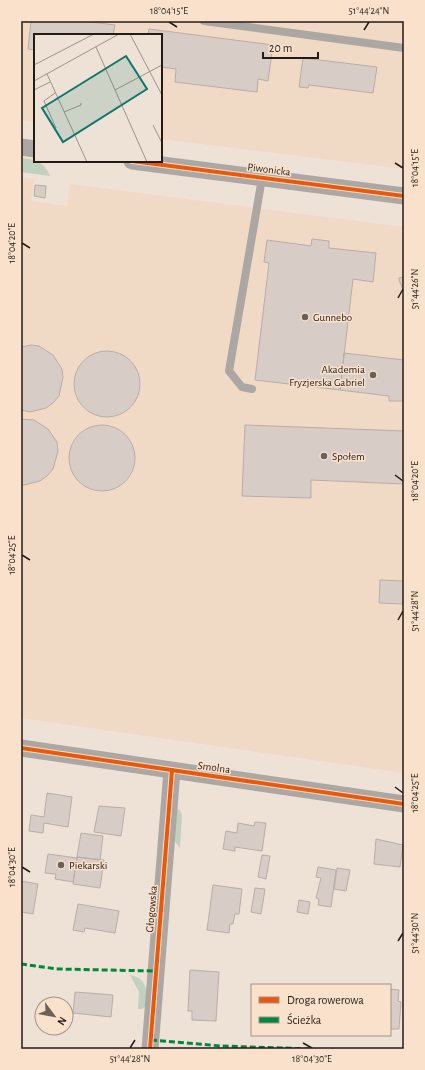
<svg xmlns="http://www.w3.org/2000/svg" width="425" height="1070" font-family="'Alegreya Sans',sans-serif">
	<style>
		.built { fill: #f0dac6 }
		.green { fill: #c2d0bf }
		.building { fill: #d8ccc6; stroke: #b8ada7 }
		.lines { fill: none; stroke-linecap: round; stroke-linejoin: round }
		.lane { stroke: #ada7a3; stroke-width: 8 }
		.street { stroke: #ada7a3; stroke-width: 17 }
		.quiet { stroke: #00873e; stroke-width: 3; stroke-dasharray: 6 3; stroke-linecap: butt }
		.cycleway-casing { stroke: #f9e1cc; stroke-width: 6 }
		.cycleway { stroke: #e8590c; stroke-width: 4 }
		.ticks { fill: none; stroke: #241b14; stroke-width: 1.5 }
		.poi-dot { fill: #6b6158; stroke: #f9e1cc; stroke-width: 1.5 }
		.labels { text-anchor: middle; stroke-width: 3; stroke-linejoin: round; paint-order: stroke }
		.street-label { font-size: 11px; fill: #241b14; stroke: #f9e1cc }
		.poi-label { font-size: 11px; fill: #241b14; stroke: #f9e1cc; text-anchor: start }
		.inset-road { fill: none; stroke: #9d9288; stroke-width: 1 }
		.view { fill: #0f766e; fill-opacity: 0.15; stroke: #0f766e; stroke-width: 2 }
		.inset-edge { fill: none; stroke: #241b14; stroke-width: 2 }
		.neatline { fill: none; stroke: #241b14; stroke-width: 1.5 }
		.ticks-label { font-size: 10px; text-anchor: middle; fill: #241b14 }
	</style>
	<rect width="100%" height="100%" fill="#eee2d6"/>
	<path class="built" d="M21,21H404V169L161,139V35H35V122L21,120Z
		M21,177L34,179L31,201L67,206L70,184L404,227V773L21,718Z"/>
	<path class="green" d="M21,158C34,159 45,162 50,176L21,172Z
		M176,809L180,810L182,815L180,848L173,839Z
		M130,975C148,979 147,990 146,1006L142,1009H138L139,992Z"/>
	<path class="building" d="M31,21H84L115,25L113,35H35V50L28,49Z
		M149,29L273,45L268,81L258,79L257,92L175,82L176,69L161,67V35H148Z
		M303,58L377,67L373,93L309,85L308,88L299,87Z
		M35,185L46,186L45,198L34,196Z
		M312,239L329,241V248L376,253L373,282L353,279L340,390L255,380L269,263L264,262L267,240L311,246Z
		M404,277V292L399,280V278Z
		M31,345L39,346L53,355L62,369L63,377L59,396L53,403L46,408L30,412L21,410V347Z
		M74 384a33 33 0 1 1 66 0a33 33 0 1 1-66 0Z
		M344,353L404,360V401H389V396L340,390Z
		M21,419L34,420L48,429L57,442L58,451L53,469L47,476L40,481L24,485H21Z
		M69 458a33 33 0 1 1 66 0a33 33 0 1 1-66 0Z
		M245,425L404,431V484L311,480V498L242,496Z
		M380,580L404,581L403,604L379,603Z
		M47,793L72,797L68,827L44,823L43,833L29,831L31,815L44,817Z
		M99,806L125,808L121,836L94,832Z
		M255,822L266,823L262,851L235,847V851L223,849L226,831L237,833L238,823L254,826Z
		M81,833L103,836L100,860L77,857Z
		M376,839L403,845L400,867L374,864Z
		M48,854L77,858L73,882L55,879L56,874L45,873Z
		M262,855L270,856L266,879L258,877Z
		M77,857L104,860L100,888L73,884Z
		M318,867L336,870L331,907L318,905L319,899L316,898L321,878L316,877Z
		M337,868L350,870L346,891L334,889Z
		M21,881L38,884L33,914L21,912Z
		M213,885L242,889L239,914H235L233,924H230L229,933L207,930Z
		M255,888L265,889L261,914L251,912Z
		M299,900L310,902L308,914L297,912Z
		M78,904L119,911L115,933L85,928L84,932L73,930Z
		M190,970L219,972L216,1021L192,1020V1011H188Z
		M390,989L399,990L398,1001L401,1002L399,1029H390Z
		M75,992L113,995L111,1017L73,1013Z"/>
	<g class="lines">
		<path class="lane" d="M204,21L404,48
			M252,389L242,387L229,371L262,178"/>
		<path class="street" d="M21,147L35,149
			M132,161L404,196
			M21,748L404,804
			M150,1049L172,770"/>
		<path class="quiet" d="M21,964L58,969L155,971
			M151,1040L221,1046L313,1049"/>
		<g class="cycleway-casing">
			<path id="cycleway" d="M132,161L404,196
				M21,748L404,804
				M150,1049L172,770"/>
		</g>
		<use href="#cycleway" class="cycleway"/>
	</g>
	<path class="ticks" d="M169,22L177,27M364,30L369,22M395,163L403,168M22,243L30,248M398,298L403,289M395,475L403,481M22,555L30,560M398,620L403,611M395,787L403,793M22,867L30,872M398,941L403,933M303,1043L312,1048M130,1048L135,1040"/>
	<g class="poi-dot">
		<circle cx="305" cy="317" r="4"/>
		<circle cx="373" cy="375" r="4"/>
		<circle cx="324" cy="456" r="4"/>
		<circle cx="61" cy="865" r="4"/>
	</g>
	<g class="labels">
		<g class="street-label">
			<text transform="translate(269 169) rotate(7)" y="4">Piwonicka</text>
			<text transform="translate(214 767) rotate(8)" y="4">Smolna</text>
			<text transform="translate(151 909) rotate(-85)" y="4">Głogowska</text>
		</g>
		<g class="poi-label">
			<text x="313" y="321">Gunnebo</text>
			<text x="365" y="373" text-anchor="end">Akademia<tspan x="365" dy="13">Fryzjerska Gabriel</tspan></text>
			<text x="332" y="460">Społem</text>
			<text x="69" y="869">Piekarski</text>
		</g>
	</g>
	<g transform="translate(34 34)">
		<rect width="128" height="128" fill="#eee2d6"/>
		<path class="inset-road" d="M96,0L128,61M62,13L113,128M0,31L60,0M13,40L53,128M0,47L85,0M0,56L16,48M81,56L128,31M21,59L10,67L22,94M30,78L47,71V69M119,91L128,109"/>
		<path class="view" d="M92,22L113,55L29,108L8,74Z"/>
		<rect width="128" height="128" class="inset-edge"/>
	</g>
	<rect width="425" height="1070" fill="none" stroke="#f9e1cc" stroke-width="44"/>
	<rect x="251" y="984" width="140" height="52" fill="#f9e1cc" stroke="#a49282"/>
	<rect x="259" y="997" width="20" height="6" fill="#e8590c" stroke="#a49282"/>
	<text x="287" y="1004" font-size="12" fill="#241b14">Droga rowerowa</text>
	<rect x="259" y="1017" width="20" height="6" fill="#00873e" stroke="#a49282"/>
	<text x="287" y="1024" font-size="12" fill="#241b14">Ścieżka</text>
	<g transform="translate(54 1016) rotate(122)"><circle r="19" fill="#f9e1cc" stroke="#a49282"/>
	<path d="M0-3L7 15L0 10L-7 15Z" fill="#6b6158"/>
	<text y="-6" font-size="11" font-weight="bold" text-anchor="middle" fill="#241b14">N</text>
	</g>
	<path d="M263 52v6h55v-6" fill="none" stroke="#241b14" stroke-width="2"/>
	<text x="269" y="52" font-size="12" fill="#241b14" stroke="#f9e1cc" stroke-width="3" paint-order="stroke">20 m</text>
	<rect x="22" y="22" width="381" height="1026" class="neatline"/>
	<g class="ticks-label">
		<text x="169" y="14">18°04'15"E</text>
		<text x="369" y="14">51°44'24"N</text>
		<text transform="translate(414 168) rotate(-90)" y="4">18°04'15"E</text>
		<text transform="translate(11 243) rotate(-90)" y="4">18°04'20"E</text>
		<text transform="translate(414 289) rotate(-90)" y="4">51°44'26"N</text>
		<text transform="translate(414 481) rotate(-90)" y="4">18°04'20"E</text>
		<text transform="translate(11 555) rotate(-90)" y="4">18°04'25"E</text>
		<text transform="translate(414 611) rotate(-90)" y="4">51°44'28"N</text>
		<text transform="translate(414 793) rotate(-90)" y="4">18°04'25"E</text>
		<text transform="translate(11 867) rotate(-90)" y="4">18°04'30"E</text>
		<text transform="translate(414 933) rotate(-90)" y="4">51°44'30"N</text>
		<text x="130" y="1062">51°44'28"N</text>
		<text x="312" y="1062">18°04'30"E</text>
	</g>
</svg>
